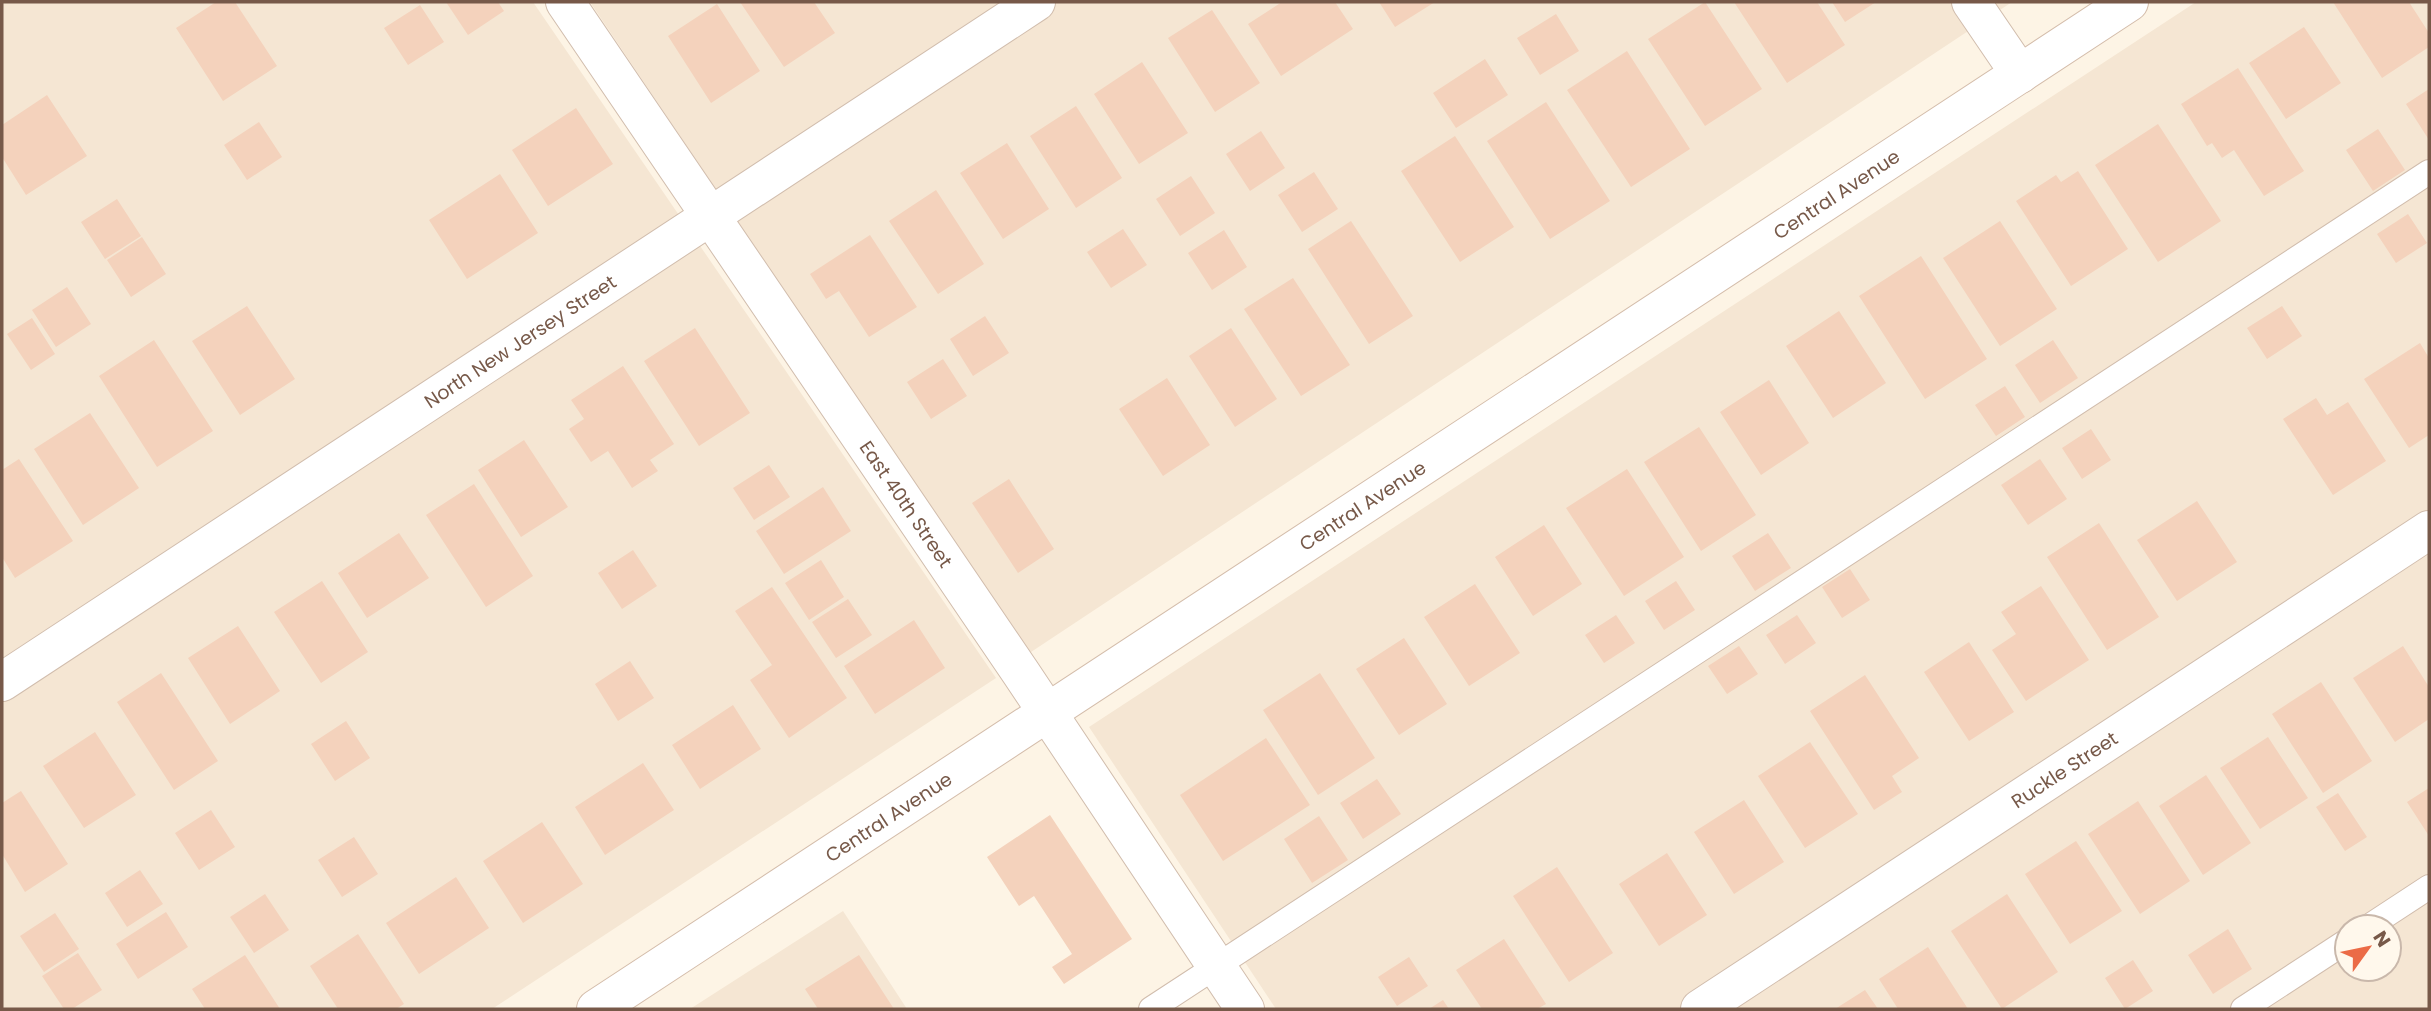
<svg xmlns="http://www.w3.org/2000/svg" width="2431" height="1011" font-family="Poppins,sans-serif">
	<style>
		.residential { fill: #f5e6d3; fill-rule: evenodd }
		.building { fill: #f4d2bc }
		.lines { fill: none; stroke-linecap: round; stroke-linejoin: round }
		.service-casing { stroke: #d1bdad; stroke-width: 26 }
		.minor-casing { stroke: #d1bdad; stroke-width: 40 }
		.secondary-casing { stroke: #d4bdab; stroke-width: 40 }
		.service { stroke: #fff; stroke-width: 24 }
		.minor { stroke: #fff; stroke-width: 38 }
		.secondary { stroke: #fff; stroke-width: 38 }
		.labels { text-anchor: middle; stroke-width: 7; stroke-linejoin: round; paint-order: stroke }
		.street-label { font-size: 19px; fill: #775949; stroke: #fff8ec }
	</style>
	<rect width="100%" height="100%" fill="#fdf4e5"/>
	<path class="residential" d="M2,2H533L996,678L492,1009H2Z
		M590,2H2012L1028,654Z
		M2196,2H2429V1009H1276L1089,727ZM2347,927H2389V969H2347Z
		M843,911L907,1009H690Z"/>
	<path class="building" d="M216,2H235L277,66L223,101L176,28Z
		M446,2H498L504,11L468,35Z
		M740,2H814L835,33L784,67Z
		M1282,2H1335L1353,29L1281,76L1248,24Z
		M1379,2H1435L1395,27Z
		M1705,2L1762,89L1705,126L1648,39Z
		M1734,2H1817L1845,45L1787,83Z
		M1832,2H1876L1845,22Z
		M2333,2H2409L2429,33V47L2382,78Z
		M717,4L760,71L711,103L668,36Z
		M420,5L444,42L408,65L384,28Z
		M1212,10L1260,83L1215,112L1168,38Z
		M1556,14L1579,51L1540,75L1517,38Z
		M2304,27L2341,83L2286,119L2249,63Z
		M1627,51L1690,149L1631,187L1567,90Z
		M1485,59L1508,95L1456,128L1433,93Z
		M1142,62L1188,133L1139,164L1094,94Z
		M2238,68L2304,171L2264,196L2234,150L2222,158L2212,143L2207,146L2181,104Z
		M2429,89V140L2406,104Z
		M47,95L87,156L26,195L2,157V125Z
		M1546,102L1610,201L1550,239L1487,141Z
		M1076,106L1122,178L1076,208L1030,136Z
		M576,108L613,164L548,206L512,150Z
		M259,122L282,157L247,180L224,145Z
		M2158,124L2221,221L2158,262L2095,165Z
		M2378,129L2405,170L2373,191L2346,150Z
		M1261,131L1285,168L1250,191L1226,154Z
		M1455,136L1514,227L1460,262L1401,171Z
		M1007,143L1049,209L1003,239L960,173Z
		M2078,171L2128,249L2071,286L2016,201L2056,175L2061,182Z
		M1314,172L1338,209L1302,232L1278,195Z
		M500,174L538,233L467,279L429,220Z
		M1191,176L1215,213L1180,236L1156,199Z
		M936,190L984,264L938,294L889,221Z
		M117,199L141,236L105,259L81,222Z
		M2408,214L2427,243L2396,263L2377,234Z
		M1351,221L1413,316L1369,344L1308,249Z
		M2000,221L2057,309L2000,346L1943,258Z
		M1123,229L1147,265L1111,288L1087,252Z
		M1224,230L1247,267L1212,290L1188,253Z
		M870,235L917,307L869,337L839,291L826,299L810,274Z
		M142,237L166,274L131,297L107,260Z
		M1921,256L1987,359L1925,399L1859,296Z
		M1293,278L1350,365L1301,396L1244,309Z
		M67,287L91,324L56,347L32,310Z
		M247,306L295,379L240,415L192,341Z
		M2282,306L2302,336L2267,359L2247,328Z
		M1839,311L1886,383L1833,418L1786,346Z
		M985,316L1009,353L973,376L950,339Z
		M32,318L55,354L31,370L7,334Z
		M695,328L750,413L699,446L644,361Z
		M1231,328L1277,399L1235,427L1189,356Z
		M154,340L213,431L157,467L99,376Z
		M2053,340L2078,378L2040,403L2015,365Z
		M2420,343L2429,358V435L2409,448L2364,379Z
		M943,359L967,396L931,419L907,382Z
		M623,366L674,444L650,460L658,471L632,488L608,451L591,462L569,429L584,419L571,400Z
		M1167,378L1210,445L1163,476L1119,409Z
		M1769,380L1809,443L1761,475L1720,412Z
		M2005,386L2025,417L1996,436L1975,405Z
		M2316,398L2327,415L2348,402L2386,461L2333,495L2283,419Z
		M90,413L139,488L83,525L34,449Z
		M1699,427L1756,515L1701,551L1644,462Z
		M2091,429L2111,460L2082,479L2062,448Z
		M524,440L568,507L521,537L478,470Z
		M19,459L73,541L15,578L2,557V470Z
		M2040,459L2067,499L2028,525L2001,485Z
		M769,465L790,497L754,520L733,488Z
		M1627,469L1684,557L1624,596L1566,508Z
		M1009,479L1054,549L1018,573L972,503Z
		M474,484L533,576L486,607L426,515Z
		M823,487L851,531L784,574L756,531Z
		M2197,501L2237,562L2177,601L2137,540Z
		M2099,523L2159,617L2107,650L2047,557Z
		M1544,525L1582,584L1533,616L1495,557Z
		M399,533L429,578L367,618L338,573Z
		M1768,533L1791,568L1755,591L1732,556Z
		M633,550L657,586L622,609L598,573Z
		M821,560L844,597L809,620L785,583Z
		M1850,569L1870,600L1842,618L1822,587Z
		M322,581L368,652L321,683L274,612Z
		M1676,581L1695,610L1664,630L1645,601Z
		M1475,584L1520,653L1469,686L1424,617Z
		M2041,586L2089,660L2026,701L1992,650L2016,634L2001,612Z
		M772,587L847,698L789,738L750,680L772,665L735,611Z
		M848,599L872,635L836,658L812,622Z
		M1616,615L1635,643L1604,663L1585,635Z
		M1797,615L1816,643L1785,664L1766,635Z
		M914,620L945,668L875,714L844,666Z
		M238,626L280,691L230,724L188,658Z
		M1404,638L1447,704L1399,735L1356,669Z
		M1969,642L2014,712L1969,741L1924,672Z
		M1739,646L1758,674L1727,694L1708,666Z
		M2403,646L2429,687V719L2395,742L2353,678Z
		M630,661L654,698L618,721L595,684Z
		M161,673L218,761L174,790L117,702Z
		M1320,673L1375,758L1318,795L1263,710Z
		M1865,675L1919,758L1892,776L1902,792L1874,810L1810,711Z
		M2321,682L2372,761L2323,793L2272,714Z
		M733,705L761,749L700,789L672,745Z
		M346,721L370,758L335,781L311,744Z
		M95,732L136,795L84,828L43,766Z
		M2268,737L2308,798L2260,829L2220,768Z
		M1266,738L1310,805L1223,861L1180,795Z
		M1810,742L1858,814L1805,848L1758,776Z
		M643,763L674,810L605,855L575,807Z
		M2206,775L2251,843L2203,875L2159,806Z
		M1377,779L1401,814L1363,839L1340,803Z
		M2429,788V836L2407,802Z
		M21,791L68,864L25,892L2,854V803Z
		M2338,793L2367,837L2345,851L2316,807Z
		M1744,800L1784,862L1734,894L1694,832Z
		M2138,801L2190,881L2140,914L2088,834Z
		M211,810L235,847L199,870L175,833Z
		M1050,815L1132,939L1064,984L1052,967L1072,954L1034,896L1019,906L987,857Z
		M1319,816L1348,860L1312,883L1284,839Z
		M542,822L583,884L523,923L483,861Z
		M354,837L378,874L342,897L318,860Z
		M2076,841L2122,911L2070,944L2025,874Z
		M1667,853L1707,915L1659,946L1619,884Z
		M1557,867L1613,953L1569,982L1513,896Z
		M140,870L163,904L127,927L105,893Z
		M456,877L489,928L419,974L386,923Z
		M265,894L289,930L254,953L230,917Z
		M2007,894L2058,972L2002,1009L1951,931Z
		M166,912L188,947L138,979L116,944Z
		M55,913L79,949L44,972L20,936Z
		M2228,929L2252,969L2213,994L2188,955Z
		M358,934L404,1004L396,1009H338L310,966Z
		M1504,939L1546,1004L1537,1009H1482L1456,970Z
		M1928,947L1968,1009H1898L1879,979Z
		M78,953L102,990L72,1009H64L42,976Z
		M245,955L280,1009H205L192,989Z
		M859,955L894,1009H818L805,989Z
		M1409,957L1428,986L1397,1006L1378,977Z
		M2133,960L2153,991L2125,1009L2105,978Z
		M1865,990L1878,1009H1835Z
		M1443,1000L1449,1009H1429Z"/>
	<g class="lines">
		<g class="service-casing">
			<path id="service" d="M2368,927L2429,887
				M1151,1009L2429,172
				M2243,1009L2347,941"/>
		</g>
		<g class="minor-casing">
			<g id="minor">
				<path id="s1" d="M565,2L1021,673L1245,1009"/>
				<path d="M1971,2L2020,74"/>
				<path id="s2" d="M2,682L1036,2"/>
				<path id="s3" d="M1700,1009L2429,530"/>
			</g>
		</g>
		<g class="secondary-casing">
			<g id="secondary">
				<path id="s4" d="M596,1009L2129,2"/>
			</g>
		</g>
		<use href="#service" class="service"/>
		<use href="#minor" class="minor"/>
		<use href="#secondary" class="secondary"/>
	</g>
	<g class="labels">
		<g class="street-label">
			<text dy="7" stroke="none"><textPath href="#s4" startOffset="1484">Central Avenue</textPath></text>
			<text dy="7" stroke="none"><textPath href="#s2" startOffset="620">North New Jersey Street</textPath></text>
			<text dy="7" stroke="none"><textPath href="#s1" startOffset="607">East 40th Street</textPath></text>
			<text dy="7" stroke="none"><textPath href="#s4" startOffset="917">Central Avenue</textPath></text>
			<text dy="7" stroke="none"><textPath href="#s3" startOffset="436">Ruckle Street</textPath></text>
			<text dy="7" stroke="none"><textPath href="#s4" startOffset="350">Central Avenue</textPath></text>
		</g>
	</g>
	<rect width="2431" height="1011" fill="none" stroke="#775949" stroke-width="7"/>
	<g transform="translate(2368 948) rotate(57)"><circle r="33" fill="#fff8ec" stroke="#c9b8ab" stroke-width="2"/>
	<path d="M0-5L12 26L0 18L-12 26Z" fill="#eb6b46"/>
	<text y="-10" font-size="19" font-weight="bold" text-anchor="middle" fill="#775949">N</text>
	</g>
</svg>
